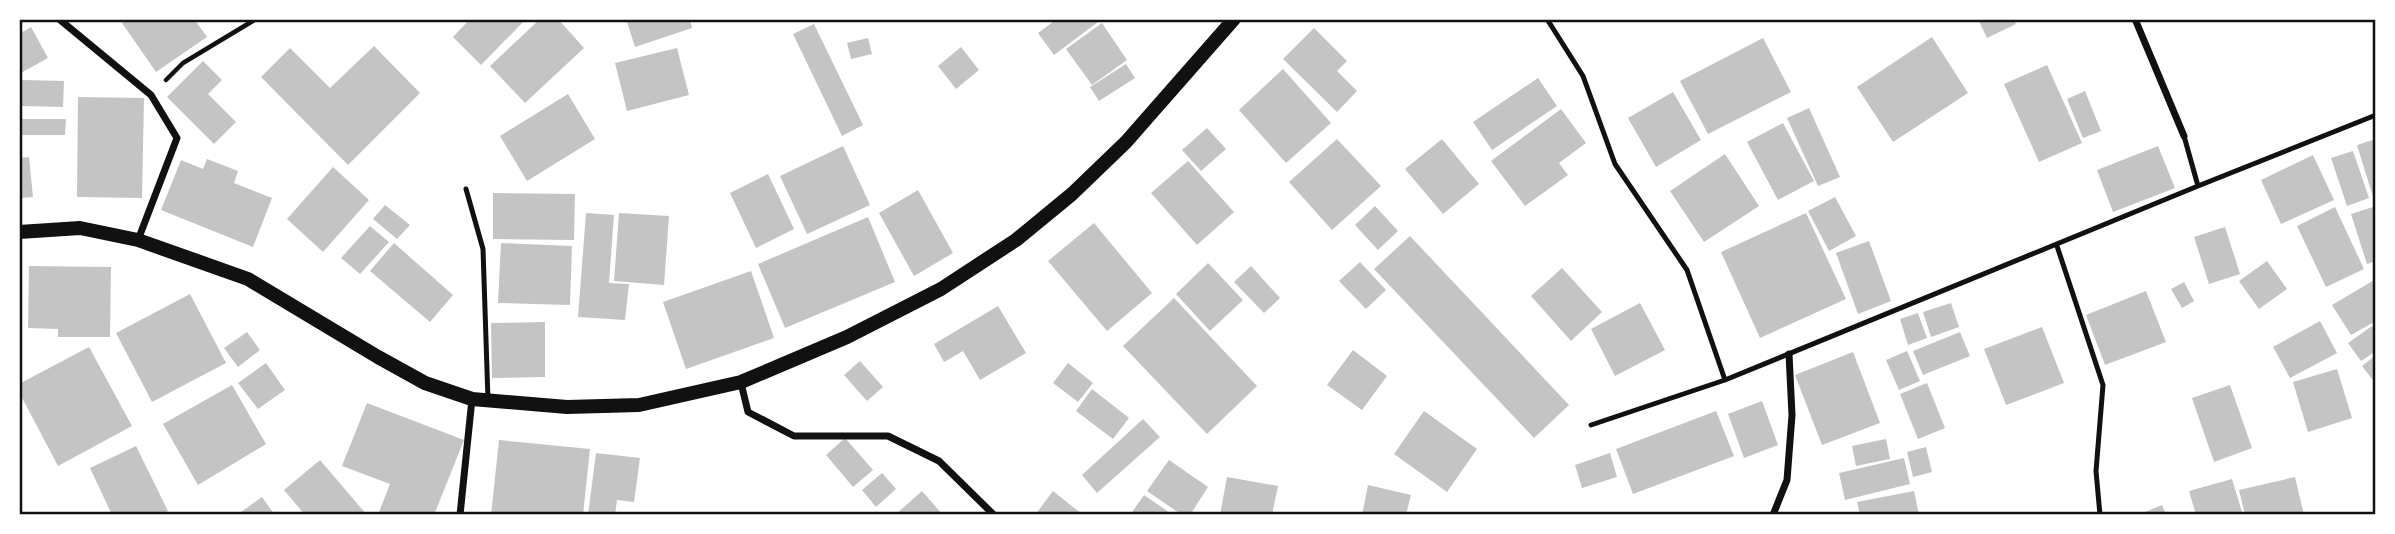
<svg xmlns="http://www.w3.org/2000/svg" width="2395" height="534" font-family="'PT Sans Narrow',sans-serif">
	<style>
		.building { fill: #c4c4c4 }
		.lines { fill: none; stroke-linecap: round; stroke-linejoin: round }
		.path { stroke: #111; stroke-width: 4.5 }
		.service { stroke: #111; stroke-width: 5 }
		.minor { stroke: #111; stroke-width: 7 }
		.secondary { stroke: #111; stroke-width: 14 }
		.neatline { fill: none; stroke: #111; stroke-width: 2.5 }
	</style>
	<rect width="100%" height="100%" fill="#fff"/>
	<path class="building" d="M127,19H194L207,37L156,72L122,23Z
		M470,19H526L481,65L453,37Z
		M540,19H558L584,48L525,103L490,66Z
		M626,19H690L692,28L635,47Z
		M1057,19H1102L1054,55L1038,33Z
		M1978,19H2013L2016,24L1987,38Z
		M1102,23L1127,60L1092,85L1066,49Z
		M814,24L863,125L842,136L793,34Z
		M31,27L48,58L19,74V34Z
		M1314,28L1347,61L1337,71L1357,91L1337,112L1283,59Z
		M1932,37L1968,93L1893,142L1857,87Z
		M868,38L872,54L851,59L847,43Z
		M1763,38L1791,92L1708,134L1680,81Z
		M374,46L420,93L348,165L261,77L290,48L330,88Z
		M961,47L979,70L956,89L938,66Z
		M677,48L689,95L627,111L615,63Z
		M203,61L222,80L208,94L236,122L214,144L167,97Z
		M1126,64L1135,78L1099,101L1090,87Z
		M2047,65L2082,143L2039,162L2004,84Z
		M1283,69L1331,123L1286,163L1239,110Z
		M1538,78L1557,106L1492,150L1473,122Z
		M22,80L64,81L63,107L22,106Z
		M2085,91L2101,131L2083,138L2067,99Z
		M1673,92L1701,140L1656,167L1628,118Z
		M568,94L595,139L527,181L500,136Z
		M78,97L144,98L142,198L77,197Z
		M1809,108L1840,177L1818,186L1787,118Z
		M1561,109L1586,143L1559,163L1568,175L1525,206L1491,161Z
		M20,119H66L65,135H20Z
		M1783,123L1814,181L1778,200L1747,142Z
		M1207,128L1226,149L1201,171L1182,150Z
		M1337,139L1381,186L1332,230L1289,182Z
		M1442,139L1479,184L1443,214L1405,169Z
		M2376,139V196L2373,197L2357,145Z
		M843,146L870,205L807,234L780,176Z
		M2158,146L2175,188L2113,212L2097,170Z
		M2353,151L2369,198L2347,206L2331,158Z
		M1725,154L1759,206L1704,242L1670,191Z
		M2313,155L2334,200L2281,224L2261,180Z
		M29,157L33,197L19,198V158Z
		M207,159L238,171L234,183L272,198L253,247L161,210L181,160L203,169Z
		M1188,161L1234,212L1197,245L1151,193Z
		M333,167L369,200L323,252L287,219Z
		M768,174L794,229L756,248L730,193Z
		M918,190L953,253L914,276L879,213Z
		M493,193L575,194L574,240L493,239Z
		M1835,197L1856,236L1829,251L1808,211Z
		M385,205L410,225L397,239L373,219Z
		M1375,206L1398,231L1378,250L1355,225Z
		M2376,206V261L2367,264L2351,214Z
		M2335,207L2364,269L2326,287L2297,226Z
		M586,213L614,215L609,283L629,284L625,320L578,317Z
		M619,213L669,216L664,285L614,281Z
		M1806,213L1846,299L1760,338L1721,252Z
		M868,217L895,282L785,328L758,264Z
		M1094,223L1152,293L1107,331L1048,261Z
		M370,226L389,242L360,274L341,258Z
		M2225,227L2240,274L2209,284L2194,237Z
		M1410,236L1569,405L1534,438L1374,269Z
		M1869,241L1891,301L1858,314L1836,253Z
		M394,243L453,295L430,322L370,271Z
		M501,243L572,246L570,305L498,303Z
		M2267,261L2287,289L2259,309L2239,281Z
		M1360,262L1386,290L1366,309L1339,281Z
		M1208,263L1243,300L1210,331L1176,294Z
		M29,266L111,267L110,337H58V329L28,328Z
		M1251,266L1280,298L1264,313L1234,282Z
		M1562,268L1602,312L1571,341L1531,296Z
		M751,271L774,338L686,369L663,302Z
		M2376,279V321L2351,335L2332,305Z
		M2184,282L2194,301L2182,308L2171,289Z
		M2146,291L2166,342L2105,365L2086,315Z
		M190,294L226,363L152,402L116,333Z
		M1174,298L1257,386L1207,434L1123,346Z
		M1640,303L1665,350L1615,376L1591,329Z
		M1951,303L1959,327L1931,337L1923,312Z
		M998,306L1026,353L980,380L963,351L944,362L934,344Z
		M1918,313L1927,338L1908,345L1900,319Z
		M2320,321L2337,353L2290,378L2273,347Z
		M545,322V377L492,378L491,323Z
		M2372,326L2376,332V351L2361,361L2348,343Z
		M2042,327L2064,383L2006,405L1984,349Z
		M247,332L260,350L238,367L224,348Z
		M1960,332L1970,356L1923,375L1913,351Z
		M89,347L132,426L58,466L19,392V384Z
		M1353,350L1387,376L1362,410L1327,385Z
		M1907,351L1920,381L1899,390L1886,360Z
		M1853,352L1880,423L1822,445L1795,375Z
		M2376,355V384L2362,366Z
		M860,361L883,387L867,401L844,375Z
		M266,363L285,390L258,409L238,383Z
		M1068,363L1093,383L1078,402L1053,383Z
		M2337,369L2352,418L2308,432L2293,382Z
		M1927,383L1945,428L1918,439L1900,394Z
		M232,385L266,444L198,485L163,424Z
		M2230,385L2252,448L2214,462L2192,398Z
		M1092,389L1129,418L1113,439L1076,411Z
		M1762,401L1778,445L1744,458L1728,414Z
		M367,403L464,440L434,515H378L390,484L342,466Z
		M1424,411L1477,449L1447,492L1394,454Z
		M1716,411L1734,456L1633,494L1616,449Z
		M1143,419L1160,437L1097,493L1082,475Z
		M845,438L873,470L853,487L826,455Z
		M1886,439L1890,459L1856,466L1852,446Z
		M499,440L590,449L583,515H491Z
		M136,446L168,511L159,515H112L90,468Z
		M1926,447L1932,472L1913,477L1907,452Z
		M596,453L640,458L634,502L617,500L615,515H588Z
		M1610,453L1617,477L1582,488L1575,465Z
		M1904,458L1910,484L1845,500L1839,473Z
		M320,460L367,515H305L284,490Z
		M1169,460L1208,487L1190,515H1182L1147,491Z
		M882,473L896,489L876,507L862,490Z
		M1227,477L1278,486L1272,515H1220Z
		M2295,477L2304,515H2245L2239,490Z
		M2232,479L2243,515H2196L2189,491Z
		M1368,485L1411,495L1406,515H1362Z
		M922,491L943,515H895Z
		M1053,491L1083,515H1035Z
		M1914,491L1919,515H1860L1857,502Z
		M1144,495L1173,515H1130Z
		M262,497L275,515H237Z
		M2162,505L2166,515H2138Z"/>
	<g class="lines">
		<path class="path" d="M166,80L183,63L256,19"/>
		<path class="service" d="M1547,19L1583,76L1615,164L1687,270L1725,380
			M2184,136L2198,186L2376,115
			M466,189L483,249L488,400
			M2057,246L2103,385L2096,471L2100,515
			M1591,425L1725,380L2198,186"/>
		<path class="minor" d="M59,19L151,95L177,138L138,240
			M2135,19L2184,136
			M741,383L748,412L794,436H888L939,461L994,515
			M460,515L472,399
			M1773,515L1787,480L1792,415L1789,354"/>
		<path class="secondary" d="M19,232L80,228L138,240L248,279L378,357L425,383L472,399L567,407L639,405L741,382L847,337L941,289L1016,240L1072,194L1126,142L1234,19"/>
	</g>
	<rect width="2395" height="534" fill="none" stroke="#ffffff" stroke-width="42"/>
	<rect x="21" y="21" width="2353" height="492" class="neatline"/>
</svg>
